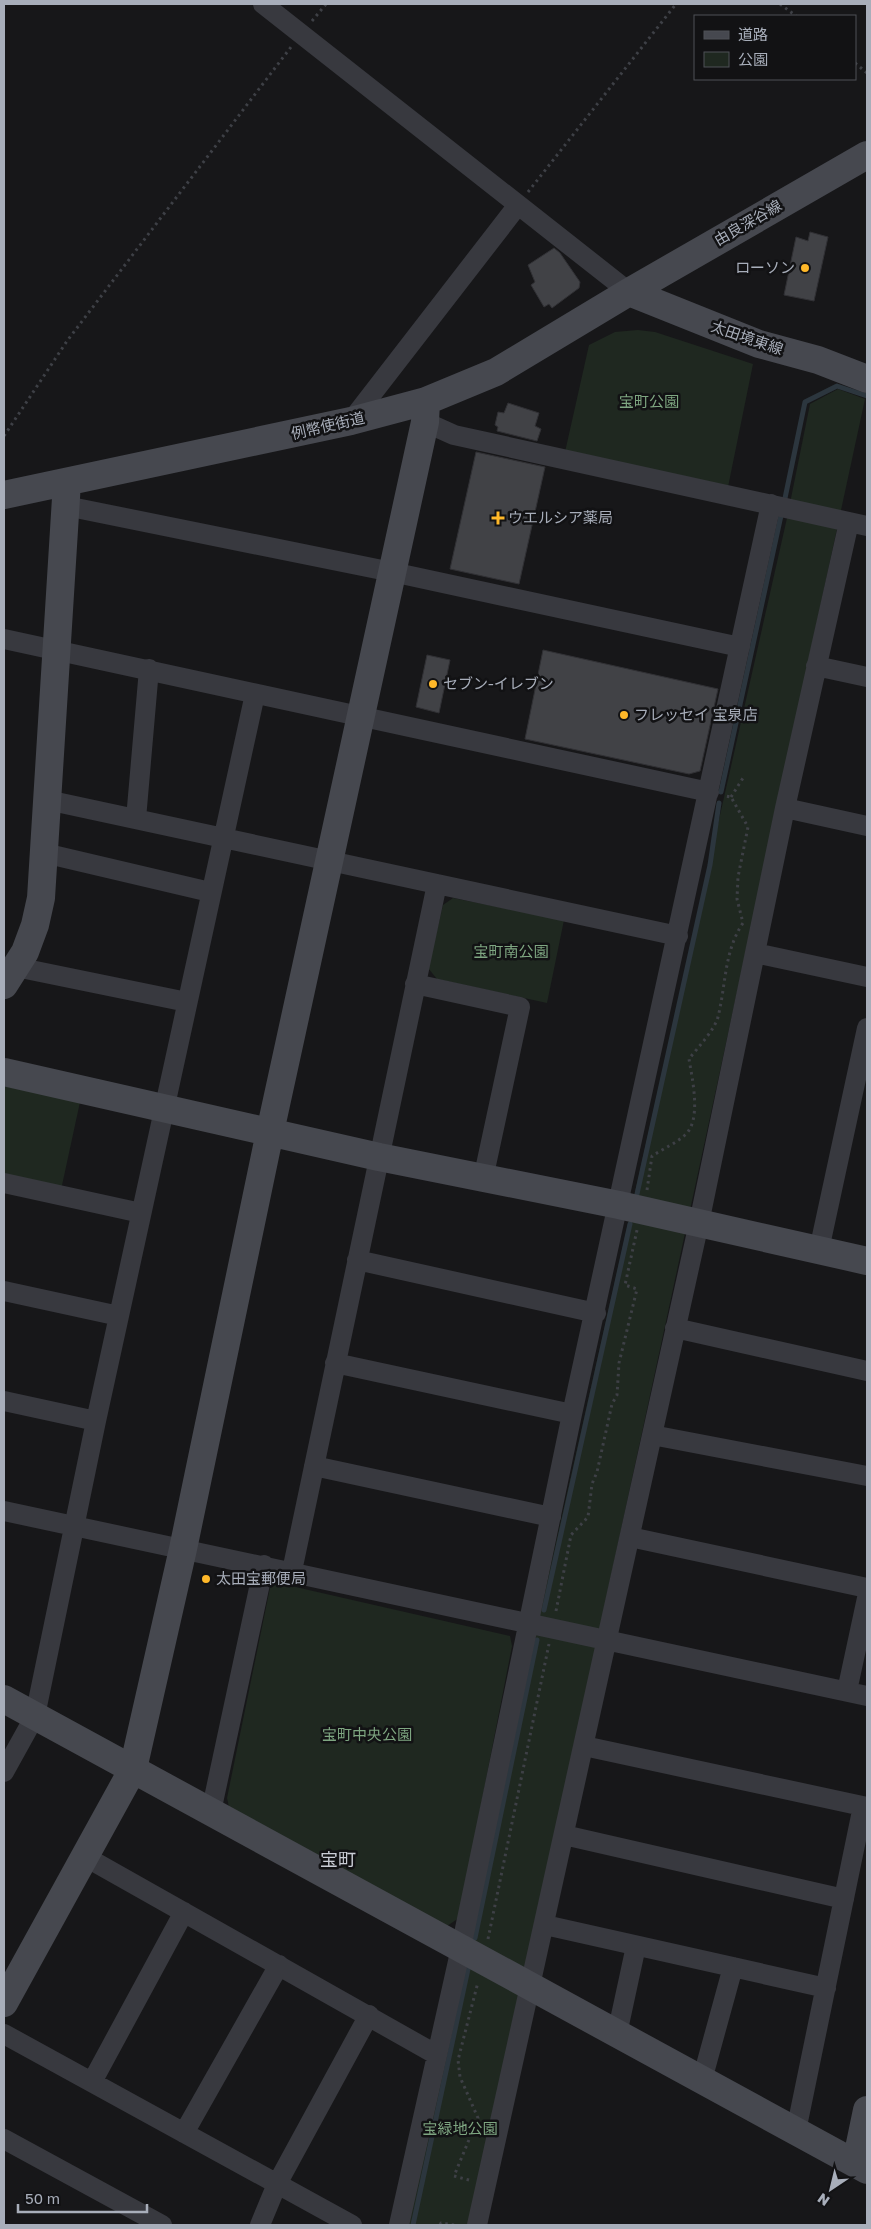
<svg xmlns="http://www.w3.org/2000/svg" width="871" height="2229" font-family="'Golos Text','Noto Sans JP',sans-serif">
	<style>
		.green { fill: #1f2820 }
		.lines { fill: none; stroke-linecap: round; stroke-linejoin: round }
		.stream { stroke: #2c363e; stroke-width: 5 }
		.building { fill: #414246; stroke: #313135 }
		.path { stroke: #3e4046; stroke-width: 3; stroke-dasharray: 2.5 4; stroke-linecap: butt }
		.street { stroke: #38393f; stroke-width: 20 }
		.secondary { stroke: #46484f; stroke-width: 28 }
		.poi-dot { fill: #ffb829; stroke: #121214; stroke-width: 2 }
		.labels { text-anchor: middle; stroke-width: 5; stroke-linejoin: round; paint-order: stroke }
		.street-label { font-size: 15px; fill: #a8aeba; stroke: #121214 }
		.poi-label { font-size: 15px; fill: #a8aeba; stroke: #121214; text-anchor: start }
		.park-label { font-size: 15px; fill: #7ea681; stroke: #121214 }
		.quarter-label { font-size: 18px; fill: #cacdd6; stroke: #121214 }
	</style>
	<rect width="100%" height="100%" fill="#171719"/>
	<path class="green" d="M638,330L655,332L753,364L728,487L565,452L589,345L615,332Z
		M838,389L865,399L471,2225H408L534,1640L787,518L810,404Z
		M453,898L564,920L547,1003L437,979L428,968L443,905Z
		M4,1086L80,1102L61,1190L4,1177Z
		M278,1583L510,1636L512,1646L459,1918L447,1926L229,1807L227,1798L270,1588Z"/>
	<g class="lines">
		<path class="stream" d="M784,503L805,402L837,386L867,396
			M721,792L782,511
			M637,1194L710,865L719,803
			M544,1610L630,1224
			M475,1938L537,1640
			M413,2225L468,1969"/>
	</g>
	<path class="building" d="M810,232L828,237L814,301L784,295L796,237L808,241Z
		M554,248L560,253L580,282L579,288L552,308L549,304L544,307L531,285L535,282L528,265Z
		M508,403L539,413L535,426L541,429L537,441L497,431L498,427L495,425L498,412L504,413Z
		M476,452L545,467L519,584L450,569Z
		M543,650L718,689L700,771L689,774L525,739Z
		M427,655L450,660L439,713L416,707Z"/>
	<g class="lines">
		<path class="path" d="M780,4L796,16
			M312,21L326,4
			M855,63L867,73
			M528,192L676,4
			M4,436L67,341L291,47
			M731,797L743,778
			M647,1190L652,1156C663,1149 676,1143 685,1135C702,1120 692,1078 689,1059C698,1047 714,1031 718,1017C726,985 724,951 743,923L737,899L738,877L748,827L731,797L726,796
			M556,1611L571,1535L588,1517L592,1484L597,1472L612,1404L617,1395L619,1363L637,1289L625,1285L637,1230
			M488,1939L549,1644
			M469,2180L454,2176L478,2118L460,2077L458,2060L478,1982
			M440,2225L441,2223L454,2225"/>
		<path class="street" d="M263,4L629,292
			M351,421L518,205
			M425,422L454,435L867,526
			M66,506L392,572L740,647
			M4,639L709,792
			M816,666L867,677
			M47,800L678,936
			M785,808L867,826
			M136,819L149,669
			M44,853L210,892
			M755,953L867,977
			M16,967L187,1002
			M415,984L520,1007L483,1179
			M4,1183L141,1213
			M819,1250L867,1028
			M357,1260L596,1313
			M4,1291L119,1316
			M675,1328L867,1371
			M335,1363L572,1414
			M4,1401L96,1421
			M652,1435L867,1476
			M314,1466L551,1517
			M4,1511L867,1696
			M630,1537L867,1588
			M292,1571L437,884
			M847,1691L867,1598
			M584,1746L867,1807
			M4,1772L35,1716L96,1421L255,694
			M211,1812L264,1565
			M564,1835L844,1899
			M84,1856L437,2055
			M545,1925L826,1988
			M4,2034L352,2225
			M617,2034L636,1946
			M702,2080L733,1967
			M92,2082L184,1912
			M796,2131L863,1806
			M184,2133L279,1965
			M4,2139L162,2225
			M260,2225L277,2184L369,2015
			M399,2225L461,1948L572,1414L771,504
			M477,2225L699,1223L785,808L849,522"/>
		<path class="secondary" d="M629,292L759,344L818,360L867,379
			M4,495L351,421L426,401L496,372L629,292L867,155
			M4,985L25,952L35,925L41,898L67,482
			M4,1072L379,1157L619,1205L867,1261
			M4,1699L867,2170
			M4,2003L133,1769L183,1549L270,1132L425,422L426,401
			M856,2163L867,2110"/>
	</g>
	<g class="poi-dot">
		<circle cx="805" cy="268" r="5"/>
		<path d="M495.5 510.5h5v5h5v5h-5v5h-5v-5h-5v-5h5z"/>
		<circle cx="433" cy="684" r="5"/>
		<circle cx="624" cy="715" r="5"/>
		<circle cx="206" cy="1579" r="5"/>
	</g>
	<g class="labels">
		<g class="street-label">
			<text transform="translate(748 223) rotate(-30)" y="5">由良深谷線</text>
			<text transform="translate(747 338) rotate(19)" y="5">太田境東線</text>
			<text transform="translate(328 426) rotate(-13)" y="5">例幣使街道</text>
		</g>
		<g class="poi-label">
			<text x="795" y="273" text-anchor="end">ローソン</text>
			<text x="508" y="523">ウエルシア薬局</text>
			<text x="443" y="689">セブン-イレブン</text>
			<text x="634" y="720">フレッセイ 宝泉店</text>
			<text x="216" y="1584">太田宝郵便局</text>
		</g>
		<g class="park-label">
			<text x="649" y="407">宝町公園</text>
			<text x="511" y="957">宝町南公園</text>
			<text x="367" y="1740">宝町中央公園</text>
			<text x="460" y="2134">宝緑地公園</text>
		</g>
		<g class="quarter-label">
			<text x="338" y="1866">宝町</text>
		</g>
	</g>
	<rect width="871" height="2229" fill="none" stroke="#a8aeba" stroke-width="10"/>
	<rect x="694" y="15" width="162" height="65" fill="#121214" stroke="#4e5056"/>
	<rect x="704" y="31" width="25" height="8" fill="#46484f" stroke="#4e5056"/>
	<text x="738" y="40" font-size="15" fill="#a8aeba">道路</text>
	<rect x="704" y="52" width="25" height="15" fill="#1f2820" stroke="#4e5056"/>
	<text x="738" y="65" font-size="15" fill="#a8aeba">公園</text>
	<g transform="translate(831 2189) rotate(215)" stroke="#121214" stroke-width="4" paint-order="stroke">
	<path d="M0-4L9 19L0 12L-9 19Z" fill="#a8aeba"/>
	<text y="-8" font-size="14" font-weight="bold" text-anchor="middle" fill="#a8aeba">N</text>
	</g>
	<path d="M18 2204v8h129v-8" fill="none" stroke="#a8aeba" stroke-width="2.5"/>
	<text x="25" y="2204" font-size="15" fill="#a8aeba" stroke="#121214" stroke-width="4" paint-order="stroke">50 m</text>
</svg>
